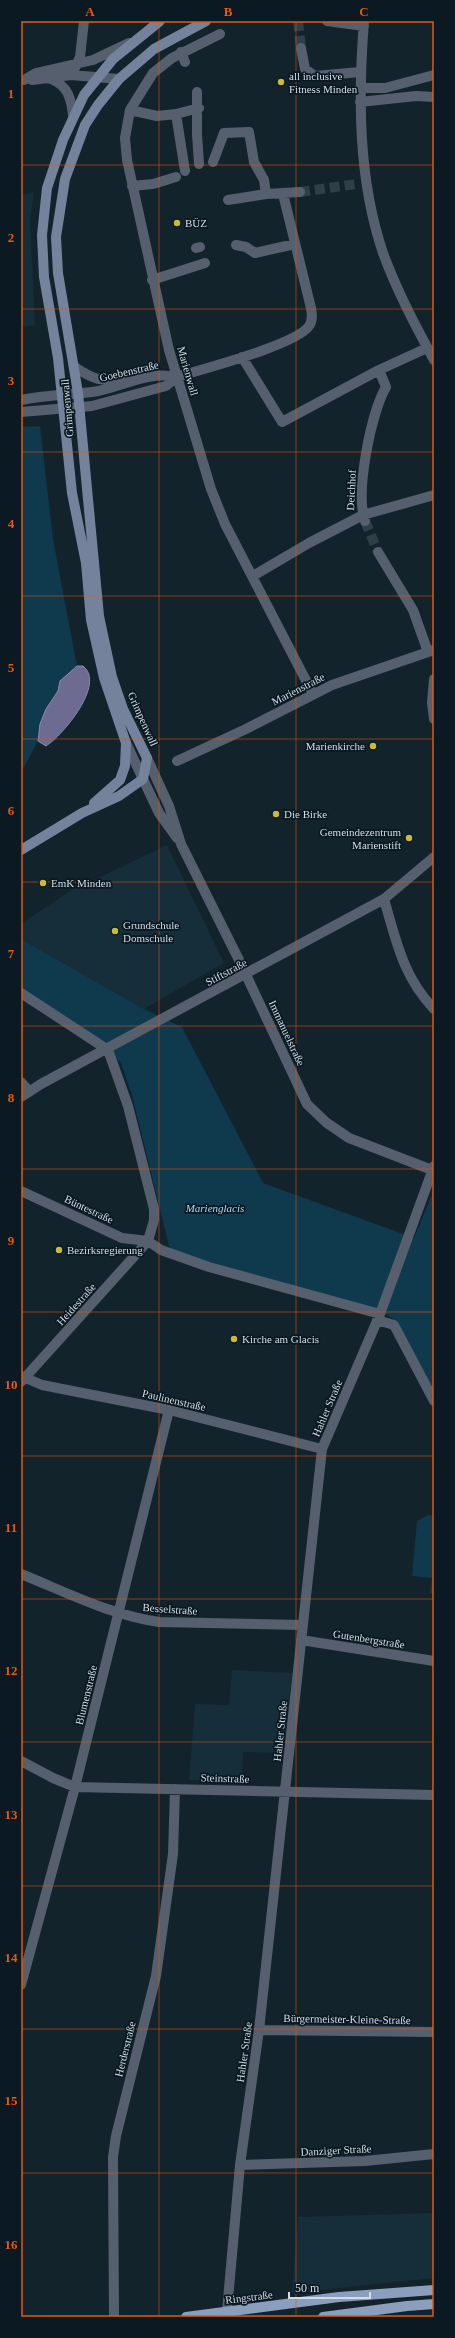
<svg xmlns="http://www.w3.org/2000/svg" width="455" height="2338" font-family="Georgia,serif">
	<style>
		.built { fill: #162d3a }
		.green { fill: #0f394d }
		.water { fill: #6d6b92; stroke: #8b8daa }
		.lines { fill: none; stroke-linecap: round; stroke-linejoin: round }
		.street-tunnel { stroke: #303f47; stroke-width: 10; stroke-dasharray: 10 5; stroke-linecap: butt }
		.street { stroke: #565f6e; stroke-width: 10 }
		.secondary { stroke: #74839b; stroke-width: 10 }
		.primary { stroke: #8b9ebd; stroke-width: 10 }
		.grid { fill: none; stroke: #e8590c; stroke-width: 1; stroke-opacity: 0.55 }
		.poi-dot { fill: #c9ba3a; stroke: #0a1922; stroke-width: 1.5 }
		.labels { text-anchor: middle; stroke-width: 3.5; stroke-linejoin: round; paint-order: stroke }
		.poi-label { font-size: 11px; fill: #d2dce2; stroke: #0a1922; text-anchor: start }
		.street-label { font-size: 11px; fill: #d2dce2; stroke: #0a1922 }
		.park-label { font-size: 11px; font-style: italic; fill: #a7defe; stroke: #0a1922 }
		.neatline { fill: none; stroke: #e8590c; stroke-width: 1.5 }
		.grid-label { font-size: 13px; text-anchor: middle; font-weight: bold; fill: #e8590c }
	</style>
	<rect width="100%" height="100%" fill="#13232c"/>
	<path class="built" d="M34,192L30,220L35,325L21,327V195Z
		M167,845L224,963L144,1009L21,939V924L86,880L88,883Z
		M232,1670L292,1673L284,1753L243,1752L242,1780H189L195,1704L229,1705Z
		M434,2213V2278L292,2293L298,2217Z"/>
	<path class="green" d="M40,426L53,539L77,666L60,681L58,691L46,709L40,724L38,741L24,767L21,769V427Z
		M21,939L144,1009L182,1027L263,1183L414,1238L434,1190V1396L398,1322L387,1315L170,1250L132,1095L121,1063L108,1050L21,989Z
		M428,1515L434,1516V1593H430L432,1578L412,1576L417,1521Z"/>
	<path class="water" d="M77,666H83C106,684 63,735 46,746L38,741L40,724L46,709L58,691L60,681Z"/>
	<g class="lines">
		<path class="street-tunnel" d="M298,21L301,48
			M300,192L356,184
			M365,521L378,552"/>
		<path class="street" d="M327,21L364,26
			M364,21C358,98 358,179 383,253C397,291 415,325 434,360
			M220,34L172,58L153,73L130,110L125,138L127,160L169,350L211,489L225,524L313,694
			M301,48L305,69L315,76L360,72
			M181,52L185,62
			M75,68L80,57L84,21
			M51,79C68,86 71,98 73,115
			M24,80L36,73L93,60L129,43
			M32,80L71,75L119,79
			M360,88H385L434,75
			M197,92V134L199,164
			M360,102L416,96L434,97
			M130,110L157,116L176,114L199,108
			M176,114L185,171
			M213,162L224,133L249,132L254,162L264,180L266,194
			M132,186L153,184L176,177
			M228,200L266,194L300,192
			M236,245L246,247L255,253L295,244
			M196,248L200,247
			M152,280L205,263
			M242,357L282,422L379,370L427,348
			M75,367C98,383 102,380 129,378
			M21,400C45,395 68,395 92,392C120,388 148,370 177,377
			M21,412L92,406L166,386L177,377C202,369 296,345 309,326C313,321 312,314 311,308L283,194
			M365,521C355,492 371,413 386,387L379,370
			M378,552L413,610L428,652
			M253,576L309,543L363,515L434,495
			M434,679L432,703L434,719
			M126,743L159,813L177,838
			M147,758L169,806L181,844L239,960L307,1104L327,1123L349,1138L432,1170
			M177,761L246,729L332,685L434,650
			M384,899C396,940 403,977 434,1009
			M21,993L108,1050L128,1106L154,1209V1220L148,1241L21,1382
			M21,1082L29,1091
			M21,1097L41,1084L384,899L434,857
			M21,1191L122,1238L148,1241
			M148,1241L161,1250L209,1267L380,1314
			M377,1320L394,1325L434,1401
			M21,1376L42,1385L169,1410L322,1449
			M21,1574C66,1592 110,1615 159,1622L302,1625
			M301,1640L434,1661
			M21,1761L53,1778L75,1787L434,1795
			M21,1985L75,1787L169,1410
			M259,2030L434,2032
			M240,2165L365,2161L434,2154
			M227,2311L240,2165L259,2030L322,1449L380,1314L434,1166
			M114,2317L113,2157L116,2136L156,1976L173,1854L175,1789"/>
		<path class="secondary" d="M94,803L120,780L125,766L126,743L104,678L91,620L86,563L72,493L58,358L44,277L42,235L47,188L63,140L84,95L113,59L160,21
			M21,850L82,813L119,796L143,779L147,758L123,709L112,677L99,616L78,393L58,273L56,237L65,179L85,125L98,105L119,79L154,49L206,21"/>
		<path class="primary" d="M186,2317L339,2297L434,2290
			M323,2317L407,2306L434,2304"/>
	</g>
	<path class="grid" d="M159,21V2317M296,21V2317M21,165H434M21,309H434M21,452H434M21,596H434M21,739H434M21,882H434M21,1026H434M21,1169H434M21,1312H434M21,1456H434M21,1599H434M21,1742H434M21,1886H434M21,2029H434M21,2173H434"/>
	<g class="poi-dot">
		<circle cx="281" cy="82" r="4"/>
		<circle cx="177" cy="223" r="4"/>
		<circle cx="373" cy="746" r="4"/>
		<circle cx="276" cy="814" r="4"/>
		<circle cx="409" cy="838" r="4"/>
		<circle cx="43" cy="883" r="4"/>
		<circle cx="115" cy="931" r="4"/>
		<circle cx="59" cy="1250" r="4"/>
		<circle cx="234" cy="1339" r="4"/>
	</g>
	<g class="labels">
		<g class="poi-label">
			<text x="289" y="80">all inclusive<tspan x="289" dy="13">Fitness Minden</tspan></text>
			<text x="185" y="227">BÜZ</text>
			<text x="365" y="750" text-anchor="end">Marienkirche</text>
			<text x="284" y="818">Die Birke</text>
			<text x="401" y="836" text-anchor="end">Gemeindezentrum<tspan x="401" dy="13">Marienstift</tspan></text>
			<text x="51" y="887">EmK Minden</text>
			<text x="123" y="929">Grundschule<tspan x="123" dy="13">Domschule</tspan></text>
			<text x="67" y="1254">Bezirksregierung</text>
			<text x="242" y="1343">Kirche am Glacis</text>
		</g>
		<g class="street-label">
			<text transform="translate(129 371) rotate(-13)" y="4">Goebenstraße</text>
			<text transform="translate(188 371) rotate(74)" y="4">Marienwall</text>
			<text transform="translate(67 408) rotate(-95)" y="4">Grimpenwall</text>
			<text transform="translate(351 490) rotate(-87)" y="4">Deichhof</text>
			<text transform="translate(298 689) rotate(-27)" y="4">Marienstraße</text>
			<text transform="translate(143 719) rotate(66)" y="4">Grimpenwall</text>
			<text transform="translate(226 972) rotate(-28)" y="4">Stiftstraße</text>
			<text transform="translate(287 1033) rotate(65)" y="4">Immanuelstraße</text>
			<text transform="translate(89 1209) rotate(25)" y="4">Büntestraße</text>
			<text transform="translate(76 1304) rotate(-48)" y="4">Heidestraße</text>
			<text transform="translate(174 1400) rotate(13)" y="4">Paulinenstraße</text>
			<text transform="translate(327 1408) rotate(-67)" y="4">Hahler Straße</text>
			<text transform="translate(170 1609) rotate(4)" y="4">Besselstraße</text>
			<text transform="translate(369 1639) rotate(9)" y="4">Gutenbergstraße</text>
			<text transform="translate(86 1695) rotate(-76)" y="4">Blumenstraße</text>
			<text transform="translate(280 1731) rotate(-84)" y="4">Hahler Straße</text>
			<text transform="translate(225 1778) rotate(2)" y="4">Steinstraße</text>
			<text transform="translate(347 2019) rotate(1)" y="4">Bürgermeister-Kleine-Straße</text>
			<text transform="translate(125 2049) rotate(-76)" y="4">Herderstraße</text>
			<text transform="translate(244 2052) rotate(-82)" y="4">Hahler Straße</text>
			<text transform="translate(336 2150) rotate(-3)" y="4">Danziger Straße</text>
			<text transform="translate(249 2297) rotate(-7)" y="4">Ringstraße</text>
		</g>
		<g class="park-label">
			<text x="215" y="1212">Marienglacis</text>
		</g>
	</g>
	<rect width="455" height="2338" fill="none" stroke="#0a1922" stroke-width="44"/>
	<path d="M289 2292v6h81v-6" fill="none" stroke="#d2dce2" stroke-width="2"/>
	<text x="295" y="2292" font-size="12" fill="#d2dce2" stroke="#0a1922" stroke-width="3" paint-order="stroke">50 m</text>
	<rect x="22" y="22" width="411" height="2294" class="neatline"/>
	<g class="grid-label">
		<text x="90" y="16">A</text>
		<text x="228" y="16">B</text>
		<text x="364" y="16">C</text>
		<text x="11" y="98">1</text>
		<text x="11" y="242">2</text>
		<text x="11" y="385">3</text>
		<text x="11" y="528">4</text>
		<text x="11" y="672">5</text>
		<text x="11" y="815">6</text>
		<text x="11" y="958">7</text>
		<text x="11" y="1102">8</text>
		<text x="11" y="1245">9</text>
		<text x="11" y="1389">10</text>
		<text x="11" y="1532">11</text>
		<text x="11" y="1675">12</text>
		<text x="11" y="1819">13</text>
		<text x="11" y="1962">14</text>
		<text x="11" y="2105">15</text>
		<text x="11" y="2249">16</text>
	</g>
</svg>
